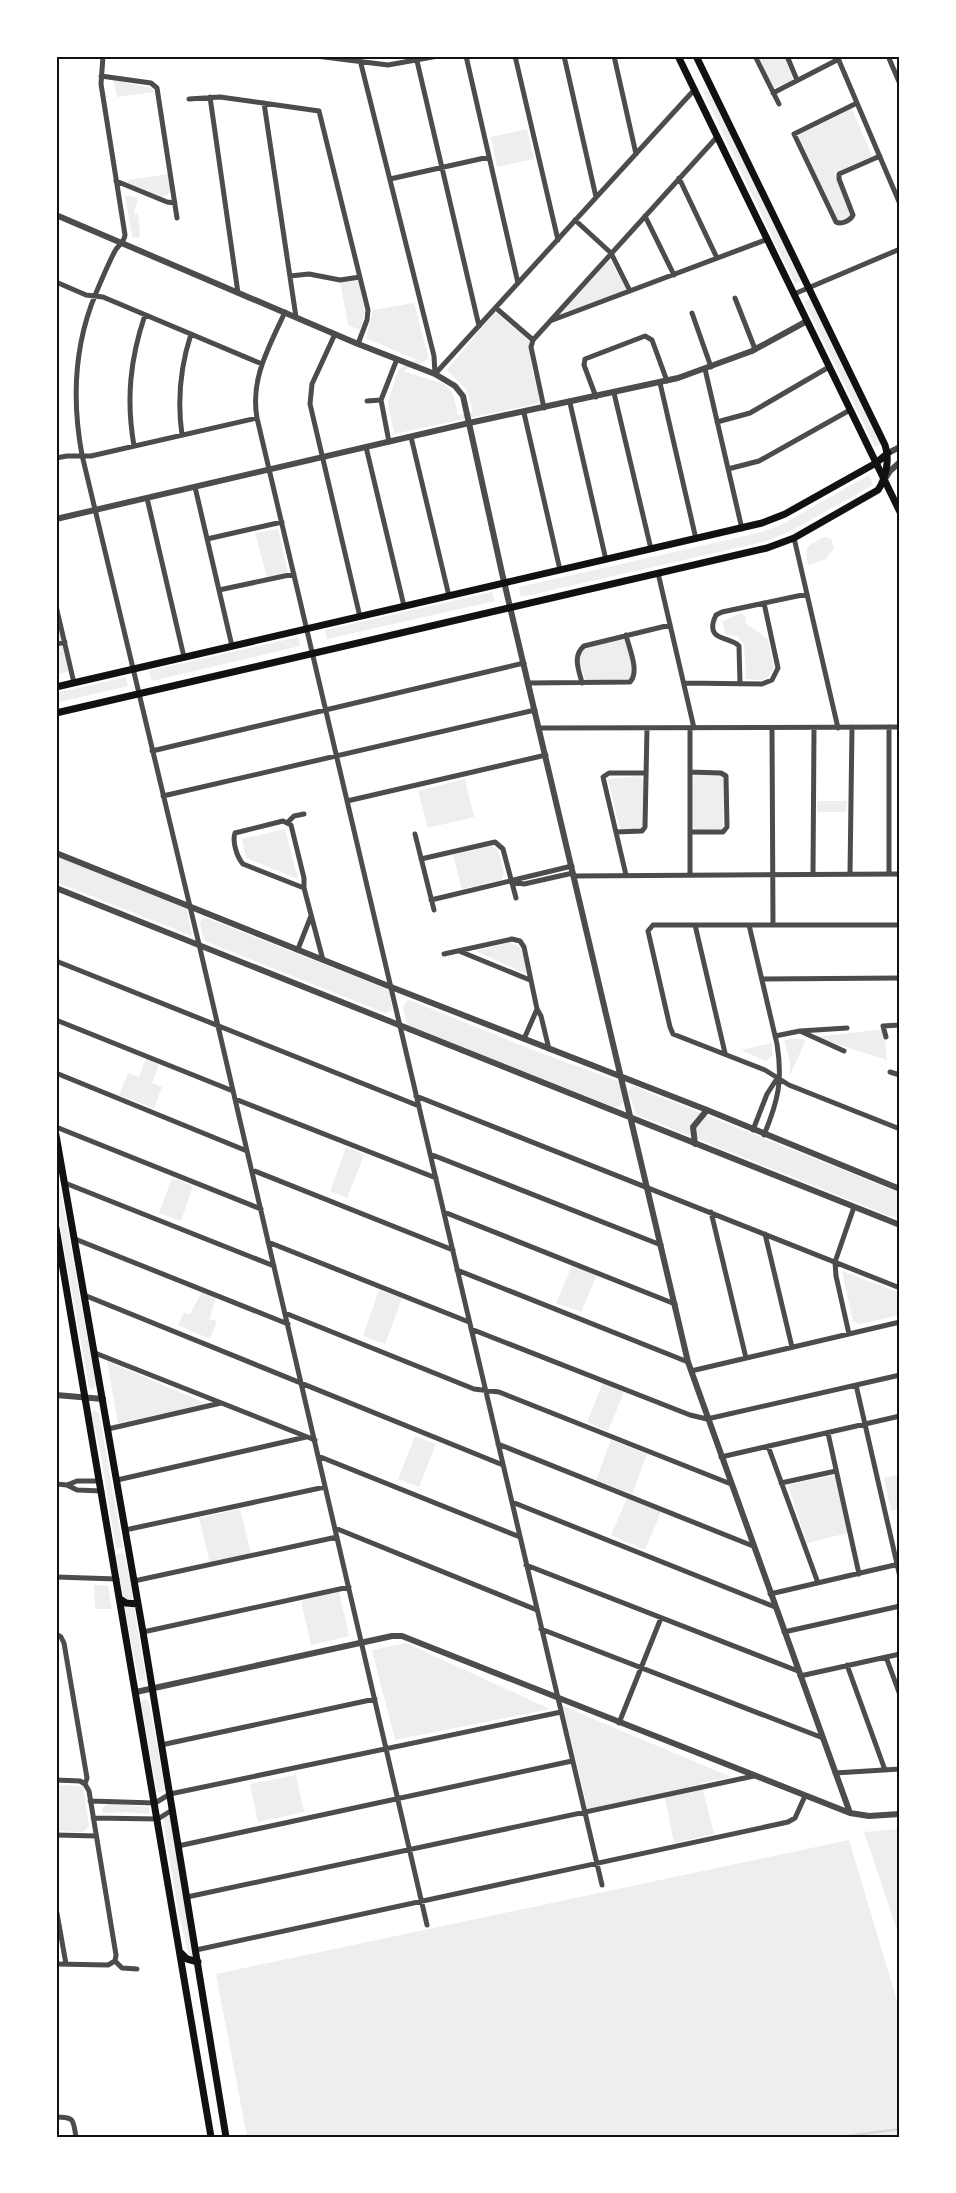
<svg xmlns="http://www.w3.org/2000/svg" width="956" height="2193" font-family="Overpass,sans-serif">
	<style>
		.green { fill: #eee }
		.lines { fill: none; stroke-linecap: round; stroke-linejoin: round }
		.stream { stroke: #d9d9d9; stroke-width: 2.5 }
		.minor { stroke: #4c4c4c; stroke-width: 5 }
		.tertiary { stroke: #4c4c4c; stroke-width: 6 }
		.secondary { stroke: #111; stroke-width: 7 }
		.neatline { fill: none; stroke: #111; stroke-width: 2 }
	</style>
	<rect width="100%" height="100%" fill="#fff"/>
	<path class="green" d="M758,56H785L793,80L773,88Z
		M113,80L152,88L155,92L117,97Z
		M702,90L709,91L802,281L795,284Z
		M852,109L872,156L834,173L851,215L850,217L840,221L836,220C824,191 810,164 797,136Z
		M527,129L534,159L497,167L491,137Z
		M168,174L171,191L167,195L162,197L128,183V180Z
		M125,195L138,198L134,213L138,215L140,229L139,238L132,237Z
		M610,260L627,291L561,313Z
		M358,281L365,311L360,330L348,325L340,282Z
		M810,299L881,444L875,447L804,302Z
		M414,303L429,359L403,371L444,384L453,394L458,415L473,412L466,389L447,370L495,312L529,341L532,369L540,403L394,434L388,403L398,370L417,360L366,338L373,310Z
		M869,475L873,485L789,532L763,542L521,597L519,587L758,533L781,525Z
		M278,529L288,573L267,578L255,533Z
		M825,537L831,539L834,548L826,559L808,565C804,544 807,546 825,537Z
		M492,592L495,601L327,639L325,630Z
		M56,613L70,671L59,674L56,664Z
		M740,613L746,616L745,623L768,639L774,667C766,683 763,680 746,679L744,645L738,636L726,635L722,622Z
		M298,637L300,646L152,681L149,671Z
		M620,639L625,640C629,653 634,666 630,680L586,682L579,659L581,650Z
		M126,677L128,686L56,703V693Z
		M696,775H721L725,779L723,829L697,830L693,827V778Z
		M640,776L643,780L644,825L642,829H620L608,779Z
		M465,779L474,817L428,828L418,791Z
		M817,801H847L846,812H817Z
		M285,829L298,879L246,858L242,839Z
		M492,846L498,850L504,873L501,880L462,889L453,855Z
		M56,855L187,909L192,936L56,882Z
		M206,918L389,990L392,1010L385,1013L207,942L203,937L200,923L202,919Z
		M510,942L521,948L528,975L476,951Z
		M409,1000L538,1052L620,1082L623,1103L619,1106H612L407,1025L403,1008L406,1001Z
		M884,1029L887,1060L815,1037Z
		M790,1038L806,1040L790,1075V1062L784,1041Z
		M772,1043V1056L766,1061L741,1050Z
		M146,1059L159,1064L152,1083L162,1087L154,1108L119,1095L128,1073L139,1077Z
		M633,1086L900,1193V1220L636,1114L628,1091Z
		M346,1147L364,1155L347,1198L330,1191Z
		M56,1165L96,1385L93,1390L89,1387L56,1203Z
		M172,1178L193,1186L181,1221L159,1213Z
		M572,1266L597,1275L581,1312L556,1303Z
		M842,1271L900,1293V1315L860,1324L853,1321Z
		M379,1290L402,1298L385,1344L363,1336Z
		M202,1292L216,1298L209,1319L217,1321L210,1339L178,1325L184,1313L190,1314Z
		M107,1361L207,1404L118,1423Z
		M603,1383L624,1392L608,1431L587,1422Z
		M94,1410L99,1413L123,1548L116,1549L101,1455L91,1414Z
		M415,1436L436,1444L419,1487L398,1479Z
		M611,1440L647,1454L632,1494L596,1480Z
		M900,1474V1509L891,1511L884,1478Z
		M835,1475L848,1533L807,1543L788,1485Z
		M627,1498L661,1512L645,1550L611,1535Z
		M240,1509L251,1553L210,1564L199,1518Z
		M122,1553L125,1556L133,1598L124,1600L116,1557L118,1554Z
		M94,1585L108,1586L112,1609H95Z
		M339,1592L349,1636L311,1645L301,1601Z
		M124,1606L134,1607L146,1680L139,1681Z
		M406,1643L550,1709L395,1740L372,1650Z
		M144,1699L149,1701L165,1790L161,1793L157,1792L141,1703Z
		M563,1706L731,1777L701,1783L714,1834L674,1843L664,1793L588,1810Z
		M296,1775L304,1812L258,1822L250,1784Z
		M56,1785L83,1786L89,1826L83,1832L56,1831Z
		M107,1803L149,1807V1814L126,1812L103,1813L102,1809Z
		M169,1815L172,1823L193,1958H189L178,1910L163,1821V1818Z
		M900,1829V1939L864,1832Z
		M849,1840L900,2011V2137H247L216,1974Z"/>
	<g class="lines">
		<path class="stream" d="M839,2137L900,2129"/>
		<path class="minor" d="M103,56L101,84L125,235C124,243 118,245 115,251C108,264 102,279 96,293C74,345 72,401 82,455L198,940L427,1925
			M316,56L388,65L438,56
			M359,56L434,356L435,374
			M466,56L518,283
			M515,56L558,240
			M564,56L596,197
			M614,56L636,154
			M755,56L779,104
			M787,56L797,80
			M837,56L900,204
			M888,56L900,84
			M417,61L479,326
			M101,76L151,83L157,88L177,218
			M773,93L839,59
			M210,97L238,293
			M189,99L220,97L319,111L368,310L367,320L358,344
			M264,103L296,317
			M857,103L794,134L836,222C842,225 851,220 853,215L839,179V174L880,156
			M679,178L717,258
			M390,179L489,157
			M116,181L167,202L175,203
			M645,216L674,275
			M575,220L611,253L630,291
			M290,276L309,274L340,280L360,277
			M56,282L86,295L103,297L262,364
			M794,294L900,249
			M735,298L755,349
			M496,308L533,340
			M285,312C269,347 250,379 257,418L602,1885
			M692,313L711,367
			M550,321L768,239
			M335,334L312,384L310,404L360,617
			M705,369L742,529
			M435,374L695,89
			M660,383L696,539
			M614,393L651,549
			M596,397L584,365L585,359L645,336L652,340L667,381
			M367,401L381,400
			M570,403L606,560
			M544,408L531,347L533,340L717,137
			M524,413L560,570
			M717,422L750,413L829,367
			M182,435C177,400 180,368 191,334
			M411,437L449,596
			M389,442L381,400L397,359
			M134,446C126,400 130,359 145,315
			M366,447L404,606
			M56,458L67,456H91L257,418
			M728,469L759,461L850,410
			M195,487L232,646
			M147,498L184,657
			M794,538L838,728
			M207,539L282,522
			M658,573L694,728
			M219,590L294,574
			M56,606L74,683
			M56,644L65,642
			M529,683L630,682C640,672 629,648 626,635
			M582,683C579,670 572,656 584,646L670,625
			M684,683L762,684L772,680L778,668L764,603
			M740,684L739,646C731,636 703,642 716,615L722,612L807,594
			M539,728L900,727
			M772,728L773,925
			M152,751L524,663
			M163,796L535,710
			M347,801L546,755
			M288,822L294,816L304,814
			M616,832L642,831L645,827L647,728
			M690,832H723L727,827L726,776L721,773L690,772
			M415,834L434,910
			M421,859L495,842L503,849L516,898
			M813,874L814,728
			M850,874L852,727
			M889,874V727
			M626,875L603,777L609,773H646
			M690,875V728
			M574,876L900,874
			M511,882L524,884L573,873
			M304,888L243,864C237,857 232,842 235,833L283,821L291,825L304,878V888L323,960
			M431,900L572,866
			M695,925L725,1053
			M749,925L777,1044C783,1081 778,1101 764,1135
			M900,925H653L648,931L670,1027L673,1034L765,1070L789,1085L900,1129
			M298,949L311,916
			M459,951L530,980
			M444,954L512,939L520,941L524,947L537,1009L541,1016L549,1049
			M56,961L419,1106
			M762,979L900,978
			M56,1020L233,1091
			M800,1031L844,1051
			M775,1036L800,1031L847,1028
			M886,1037L883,1026L900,1025
			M524,1039L537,1009
			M890,1072L900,1075
			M56,1073L247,1151
			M416,1096L900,1288
			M235,1099L436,1178
			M56,1127L261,1209
			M753,1130L767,1094L778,1077
			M430,1154L661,1245
			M252,1170L453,1250
			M65,1183L274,1266
			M444,1212L675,1304
			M711,1212L746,1358
			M765,1234L792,1347
			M75,1239L288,1324
			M268,1242L469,1322
			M457,1270L688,1362
			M84,1295L503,1465
			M285,1313L474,1389L499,1392L731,1484
			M471,1329L690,1415L707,1419L900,1375
			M849,1334L836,1276L835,1262L854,1207
			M95,1353L315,1440
			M691,1371L900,1322
			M856,1385L900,1577
			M108,1429L221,1403
			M828,1433L859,1574
			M498,1444L753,1546
			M768,1446L818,1583
			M318,1456L520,1537
			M721,1457L900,1416
			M117,1480L306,1437
			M781,1483L836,1471
			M56,1484L67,1485L77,1490L102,1491
			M67,1485L77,1481H100
			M512,1502L775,1607
			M335,1528L537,1610
			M125,1530L325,1487
			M526,1565L798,1671
			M56,1577L117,1579
			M134,1581L337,1537
			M770,1594L899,1564
			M541,1629L823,1738
			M143,1632L349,1587
			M784,1632L900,1606
			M56,1634L61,1637L64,1643L87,1778L85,1784L89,1791L116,1955L115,1961
			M886,1657L900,1695
			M847,1665L885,1770
			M800,1676L900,1654
			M619,1723L661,1618
			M161,1745L375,1699
			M835,1773L900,1769
			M56,1780L80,1781L85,1784
			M90,1801L155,1803L170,1794L561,1712
			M93,1818L158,1819L172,1810
			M56,1835L96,1836
			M178,1846L572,1761
			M187,1897L754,1776
			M56,1908L66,1964
			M196,1950L788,1822L795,1818L805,1796
			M115,1961L122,1968L137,1969
			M56,1964L108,1965L115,1961
			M56,2117C75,2117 73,2120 76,2137"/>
		<path class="tertiary" d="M56,215L358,344L435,374L455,386L463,396L502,573L688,1362L850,1813
			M888,453L900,447
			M885,479L890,471L900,462
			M56,519L469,423L678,378L752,351L807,321
			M56,853L391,987L707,1110L900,1189
			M56,888L900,1225
			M695,1144L693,1127L707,1110
			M56,1395L103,1399
			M136,1692L392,1636H402L850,1813L869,1816L900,1814"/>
		<path class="secondary" d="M678,56L900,512
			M56,687L762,523L785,514L876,463L888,453
			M56,713L767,548L794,538L878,490C886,478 890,459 885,445L696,56
			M56,1135L143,1632L226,2137
			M56,1228L211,2137
			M120,1599L126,1603L138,1604
			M181,1953L187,1959L198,1962"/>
	</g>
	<rect width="956" height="2193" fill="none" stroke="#ffffff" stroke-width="115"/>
	<rect x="58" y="58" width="840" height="2078" class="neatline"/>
</svg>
